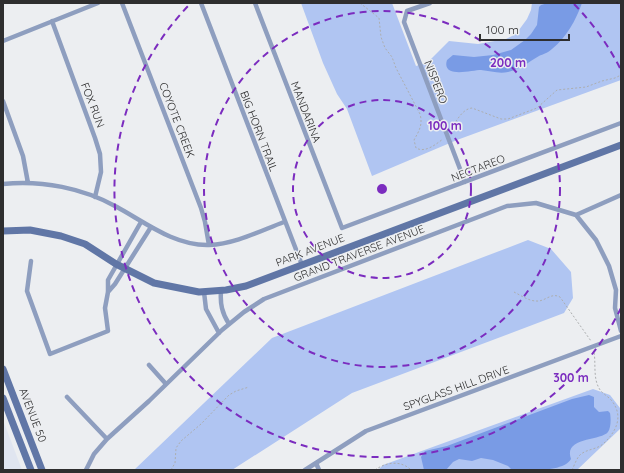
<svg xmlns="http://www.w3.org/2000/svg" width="624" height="473" font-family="Quicksand,sans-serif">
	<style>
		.built { fill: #e0e5f0 }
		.green { fill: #b0c5f2 }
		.water { fill: #799be5 }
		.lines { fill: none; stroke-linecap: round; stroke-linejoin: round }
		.path { stroke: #acaeb0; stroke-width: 1; stroke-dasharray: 2 2; stroke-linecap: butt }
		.street { stroke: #8e9ebf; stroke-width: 4.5 }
		.secondary { stroke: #6076a6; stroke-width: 7 }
		.ring { fill: none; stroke: #7b2cbf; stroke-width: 2; stroke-dasharray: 7 5 }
		.labels { text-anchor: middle; stroke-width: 3; stroke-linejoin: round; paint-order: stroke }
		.street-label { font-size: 11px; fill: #2e2e2f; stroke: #eceef1 }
		.centre { fill: #7b2cbf; stroke: #eceef1; stroke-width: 2 }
		.ring-label { font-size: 12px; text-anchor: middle; font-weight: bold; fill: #7b2cbf; stroke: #eceef1; stroke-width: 3; stroke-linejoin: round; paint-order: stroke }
	</style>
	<rect width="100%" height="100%" fill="#eceef1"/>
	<path class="built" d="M3,420L22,470H3Z"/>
	<path class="green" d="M301,3H392L416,66L428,62L449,41L478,44L506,39L516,34L527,19L531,10L532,3H621V80L457,140L372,176L347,109L337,94L323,63Z
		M528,240L551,249L571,272L573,298L564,313L352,393L232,470H134L272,338Z
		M593,389L610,395L620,408V429L577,470H378L383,465Z"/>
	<path class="water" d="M548,3H582C576,20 566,38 552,49C548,53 543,54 539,56C529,62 520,69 508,72C499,74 490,71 481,70C472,70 441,79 447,60L453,55L474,57L493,55L511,50L525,40L531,34L537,25L539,7L541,5Z
		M589,395L594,397V407L599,412L608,411L610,413C611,418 611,428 608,432C601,441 563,437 571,459C563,473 526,470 512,470L508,466L493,460L481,458L472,461L459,459L453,462L446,470H424L421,457L425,451L447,446L572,399Z"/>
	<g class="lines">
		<path class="path" d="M360,3L379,18L381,37L385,48L392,57L396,68L420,114C423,125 419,131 414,140L416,148C425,153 435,145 443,139
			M451,128C457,121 462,109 472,108L501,119H508L537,108L557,90L586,87L602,81L615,78L621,75
			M514,292C520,295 529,301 536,301C545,302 551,292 560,297L591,341
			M171,470L175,463L176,448L181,441L201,424L229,395L236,391L249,387
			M375,470C386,462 401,460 411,470
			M572,470C574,466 576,460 579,456C585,449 596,450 603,444C616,432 624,417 612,401C608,396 601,393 599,388C593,378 596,363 594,352"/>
		<path class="street" d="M122,3L201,208L205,222L209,245
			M201,3L302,265
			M255,3L342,228L621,123
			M430,3L407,11L404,22L465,182
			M52,21L95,138L100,154L101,172L95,197
			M3,41L98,3
			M3,101L23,156L28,183
			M3,184C42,180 83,188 117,207C146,223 175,246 209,245C235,244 260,231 284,222
			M576,215L621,195
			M31,261L27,291L50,354L108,331L105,308L108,292V280L141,222
			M221,291C220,304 222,313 229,324
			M108,292L115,284L151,227
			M204,292L206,309L219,333
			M149,365L166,384
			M67,397L107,439
			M316,463L319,470
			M86,470L94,454L107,439L149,401L222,330L244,312L264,299L507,206L536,203L576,215L596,240L609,266L616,290L615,308L621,331
			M305,470L366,431L621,336"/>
		<path class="secondary" d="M3,231L30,230L61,236L85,244L116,264L154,283L199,292L226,290L246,286L621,145
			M3,369L42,470
			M3,398L31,470"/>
	</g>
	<g class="ring">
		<circle cx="382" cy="189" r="89"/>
		<circle cx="382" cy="189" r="178"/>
		<path d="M621 308A267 267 0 1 1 190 4M574 4A267 267 0 0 1 621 70"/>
	</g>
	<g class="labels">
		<g class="street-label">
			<text transform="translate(436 82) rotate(69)" y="4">NISPERO</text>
			<text transform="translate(93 105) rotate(69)" y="4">FOX RUN</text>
			<text transform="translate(306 112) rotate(69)" y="4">MANDARINA</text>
			<text transform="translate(177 120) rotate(69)" y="4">COYOTE CREEK</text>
			<text transform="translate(259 131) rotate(69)" y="4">BIG HORN TRAIL</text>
			<text transform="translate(478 168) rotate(-21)" y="4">NECTAREO</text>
			<text transform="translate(310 250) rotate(-21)" y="4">PARK AVENUE</text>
			<text transform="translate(359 253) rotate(-21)" y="4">GRAND TRAVERSE AVENUE</text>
			<text transform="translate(456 388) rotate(-20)" y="4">SPYGLASS HILL DRIVE</text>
			<text transform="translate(33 415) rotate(69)" y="4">AVENUE 50</text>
		</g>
	</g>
	<circle cx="382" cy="189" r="6" class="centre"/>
	<g class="ring-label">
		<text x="508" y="67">200 m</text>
		<text x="445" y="130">100 m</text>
		<text x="571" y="382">300 m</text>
	</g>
	<rect width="624" height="473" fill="none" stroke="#2e2e2f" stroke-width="8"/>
	<path d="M480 34v6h89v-6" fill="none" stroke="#2e2e2f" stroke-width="2"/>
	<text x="486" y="34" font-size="12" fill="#2e2e2f" stroke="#eceef1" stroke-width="3" paint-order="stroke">100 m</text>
</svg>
